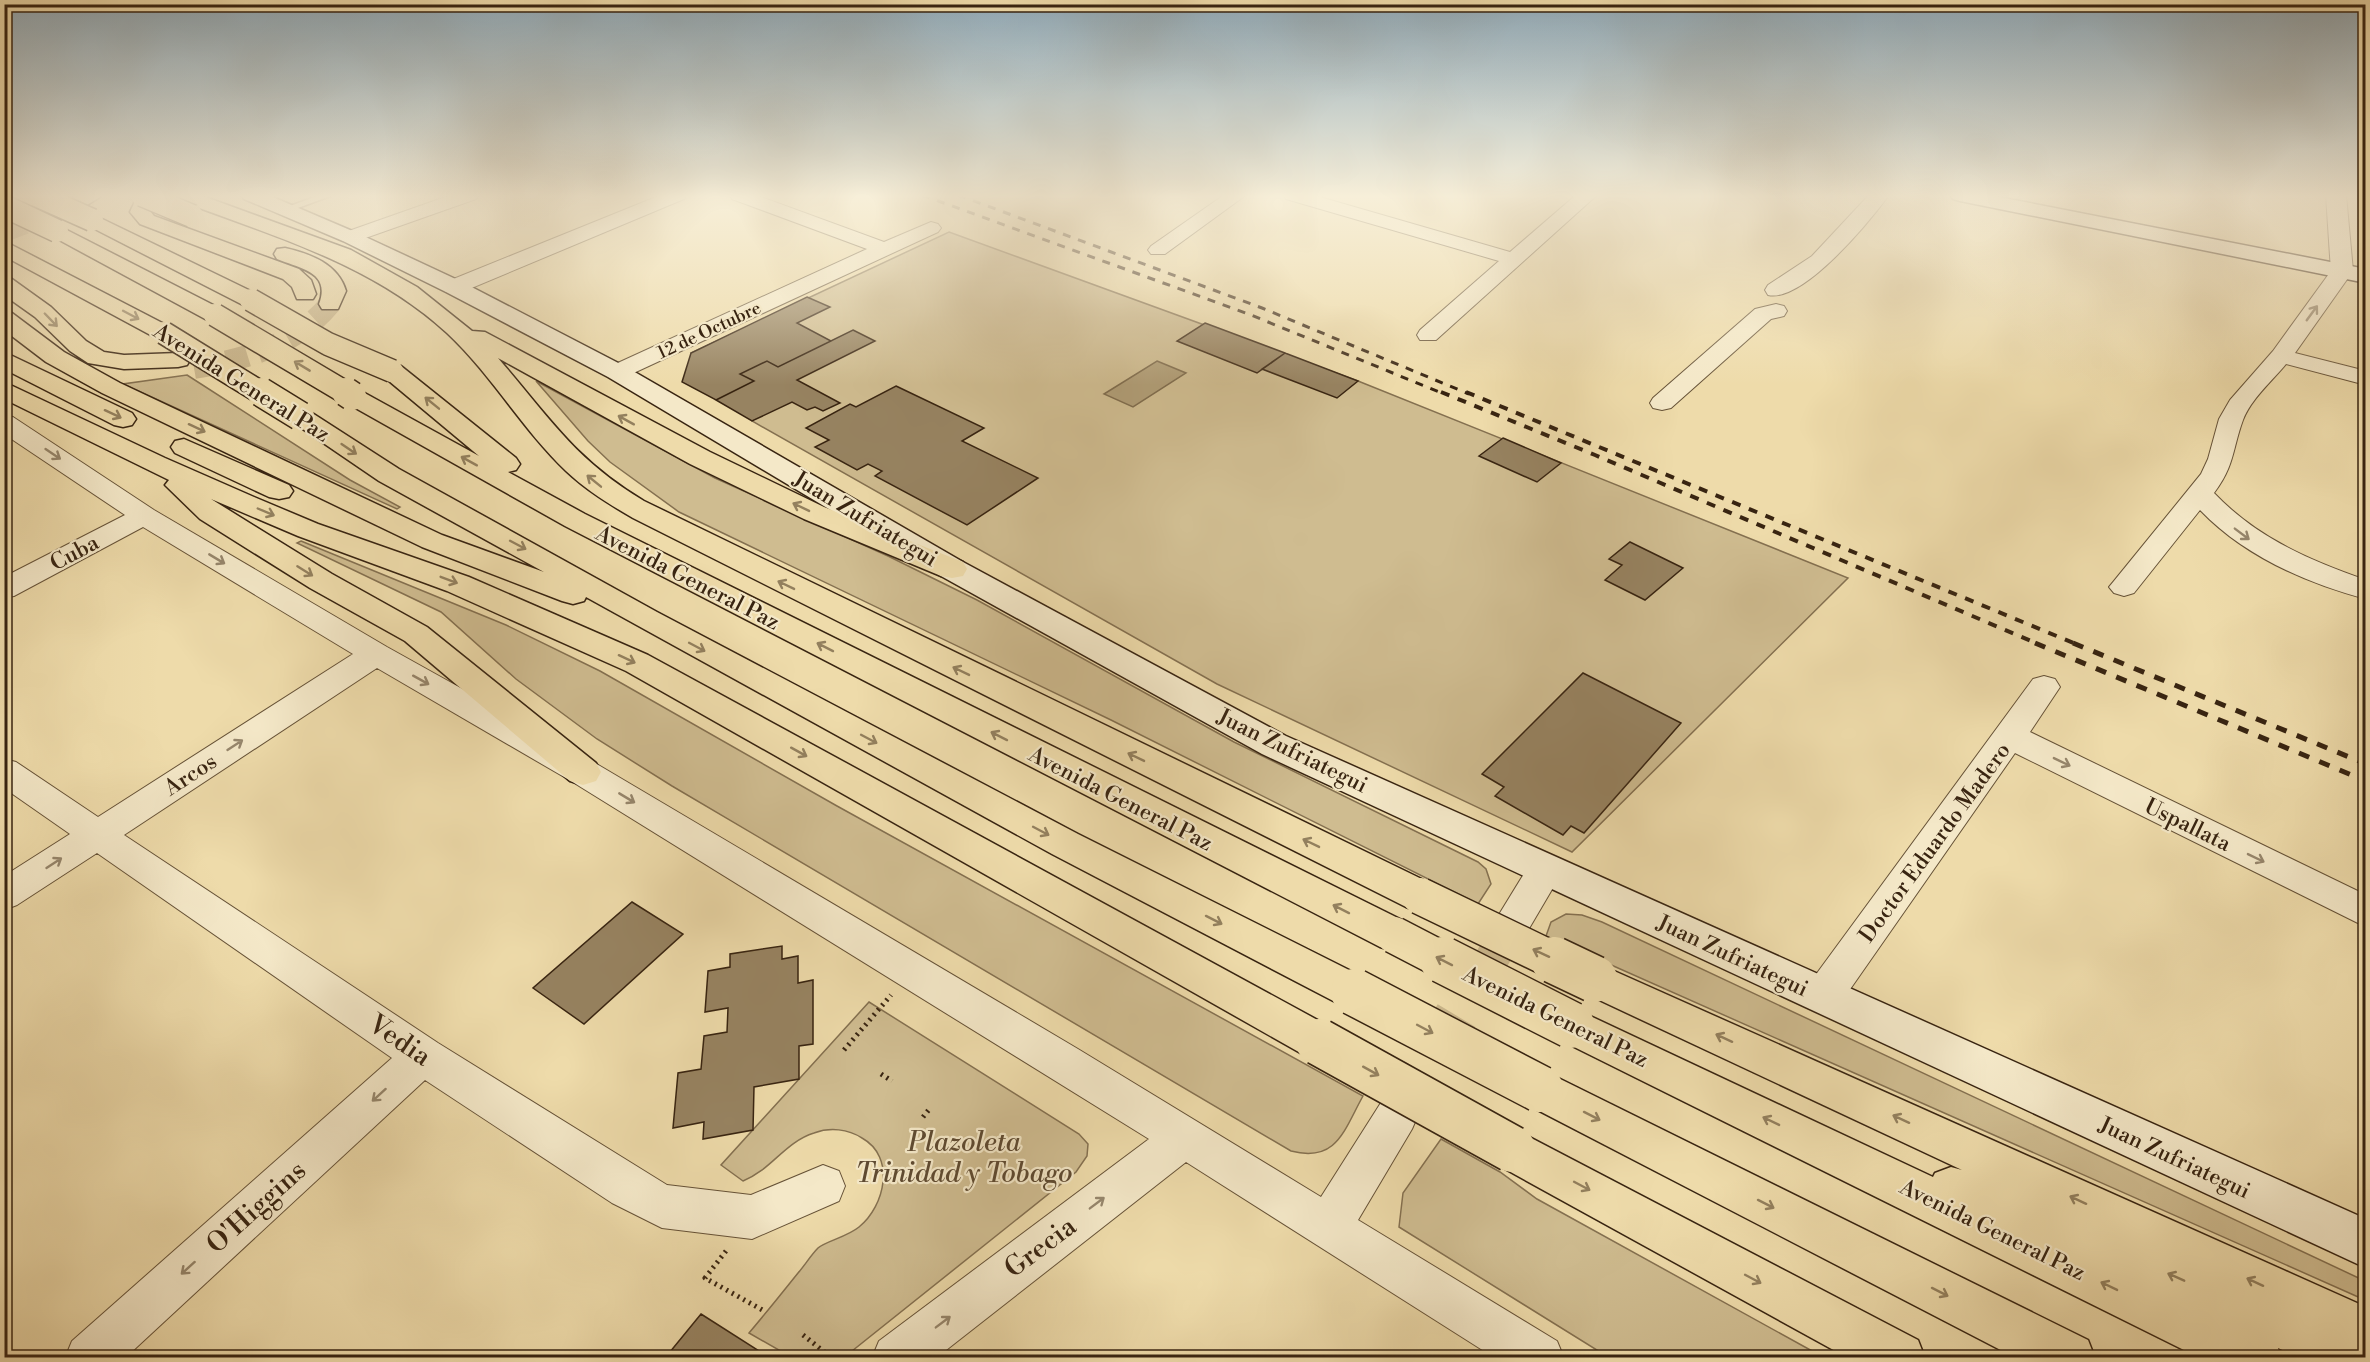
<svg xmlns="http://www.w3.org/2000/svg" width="2370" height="1362" font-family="'Libre Bodoni',serif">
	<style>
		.green { fill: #cfbc90; stroke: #847050; stroke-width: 1.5 }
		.water { fill: #b09d76; stroke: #806d4e; stroke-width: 1.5 }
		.building { fill: #978361; stroke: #382411; stroke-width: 1.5 }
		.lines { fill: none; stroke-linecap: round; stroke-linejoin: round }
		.street-tunnel-far1 { stroke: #cab68b; stroke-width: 34; stroke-dasharray: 34 17; stroke-linecap: butt }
		.street-tunnel { stroke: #cab68b; stroke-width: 44; stroke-dasharray: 44 22; stroke-linecap: butt }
		.secondary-tunnel { stroke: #cab68b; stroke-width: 22; stroke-dasharray: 22 11; stroke-linecap: butt }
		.highway-tunnel { stroke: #cab68b; stroke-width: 22; stroke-dasharray: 22 11; stroke-linecap: butt }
		.lane-casing { stroke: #665237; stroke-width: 3 }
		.street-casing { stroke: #665237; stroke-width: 2 }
		.secondary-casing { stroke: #382411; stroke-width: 3 }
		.highway-casing { stroke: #382411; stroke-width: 3 }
		.path { stroke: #382411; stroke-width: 5; stroke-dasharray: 2 4.5; stroke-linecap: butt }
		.lane { fill: #f4e8c8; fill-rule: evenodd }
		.street { fill: #f4e8c8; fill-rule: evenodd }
		.secondary { fill: #f4e8c8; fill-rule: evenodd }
		.highway { fill: #eedbaa; fill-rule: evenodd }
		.rail-far2 { stroke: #382411; stroke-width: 3; stroke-dasharray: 8 8; stroke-linecap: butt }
		.rail-far1 { stroke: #382411; stroke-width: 4; stroke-dasharray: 9 9; stroke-linecap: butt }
		.rail { stroke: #382411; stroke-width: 5; stroke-dasharray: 11 11; stroke-linecap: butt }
		.highway-bridge-far3-casing { stroke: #382411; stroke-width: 25; stroke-linecap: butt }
		.highway-bridge-far2-casing { stroke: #382411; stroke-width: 31; stroke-linecap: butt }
		.highway-bridge-far1-casing { stroke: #382411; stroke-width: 39; stroke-linecap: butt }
		.highway-bridge-casing { stroke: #382411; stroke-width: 49; stroke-linecap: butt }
		.highway-bridge-far3 { stroke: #eedbaa; stroke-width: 22 }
		.highway-bridge-far2 { stroke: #eedbaa; stroke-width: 28 }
		.highway-bridge-far1 { stroke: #eedbaa; stroke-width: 36 }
		.highway-bridge { stroke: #eedbaa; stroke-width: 46 }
		.oneway { stroke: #96866c }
		.oneway2 { stroke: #93805e }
		.labels { text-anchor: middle; stroke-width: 4.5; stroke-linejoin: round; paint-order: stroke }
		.far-street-label { font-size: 18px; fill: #382411; stroke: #f4e8c8 }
		.street-label { font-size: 22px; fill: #382411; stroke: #f4e8c8 }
		.near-street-label { font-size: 27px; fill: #382411; stroke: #f4e8c8 }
		.near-park-label { font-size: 27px; font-style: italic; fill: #5e4a31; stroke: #f4e8c8 }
	</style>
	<rect width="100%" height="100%" fill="#eedbaa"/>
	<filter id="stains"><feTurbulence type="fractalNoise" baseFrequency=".00333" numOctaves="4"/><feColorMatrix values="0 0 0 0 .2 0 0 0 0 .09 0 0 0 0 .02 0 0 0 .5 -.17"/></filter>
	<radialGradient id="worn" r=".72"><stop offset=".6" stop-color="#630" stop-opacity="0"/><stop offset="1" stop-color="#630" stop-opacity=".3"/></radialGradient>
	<path class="green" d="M949,232L1358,381L1848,578L1572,852L1217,684L752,421L691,353Z
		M187,375L350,480L400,507L397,509L123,384Z
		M536,381L715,478L888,556L977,600L1234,742L1478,862L1486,869L1491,884L1478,904L1111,720L679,512L610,462L588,441Z
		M301,541L506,625L600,671L837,806L1363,1096C1344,1130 1337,1163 1291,1151L672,786L597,739L516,679L441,612L297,543Z
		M1566,914L1582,915L1602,922L2365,1281V1300L1546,936L1551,922Z
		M869,1002L1079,1134L1088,1144L1087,1156L1076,1172L847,1355L839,1353L835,1357H791L749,1333C766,1313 782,1293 798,1273C805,1265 811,1255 818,1248C826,1241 847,1237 859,1227C885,1206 896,1157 862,1138C848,1129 830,1127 814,1133C785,1142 771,1170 743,1181L721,1165Z
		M1441,1139L1500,1172L1537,1199L1823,1357H1608L1399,1227L1403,1193Z"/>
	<path class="water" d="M1157,361L1186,373L1133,407L1104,394Z"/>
	<path class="building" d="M807,297L830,307L797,323L831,341L778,367L767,361L740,374L754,381L716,400L682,382L691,353Z
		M1205,323L1285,353L1257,373L1177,341Z
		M853,330L875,341L797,380L840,403L823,411L815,407L807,410L792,402L752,421L716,400L754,381L740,374L767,361L778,367Z
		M1285,353L1358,381L1337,398L1262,369Z
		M896,386L984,428L962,441L1038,478L967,525L875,476L882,471L868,464L857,470L815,447L829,440L806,428L850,404L856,407Z
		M1503,438L1561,463L1537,482L1479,456Z
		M1630,542L1683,568L1645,600L1605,580L1622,565L1609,559Z
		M1583,673L1681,723L1584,833L1571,826L1563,835L1495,796L1504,787L1482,774Z
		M632,902L683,934L584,1024L533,988Z
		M782,946V959L798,956V983L813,980V1044L799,1046V1079L754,1087L753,1130L703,1139L704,1122L673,1128L678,1073L701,1069L704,1036L727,1032L728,1008L705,1012L708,971L730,967V954Z
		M701,1314L770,1358H665Z"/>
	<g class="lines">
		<path class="street-tunnel-far1" d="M1490,962L1514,921"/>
		<path class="street-tunnel" d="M1400,1110L1490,960"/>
		<path class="secondary-tunnel" d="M4,231L77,203"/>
		<path class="highway-tunnel" d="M128,198L131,195
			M194,368C246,359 295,346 330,304"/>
		<g class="lane-casing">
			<path id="lane" d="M320,195H333L287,212L279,210Z"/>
		</g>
		<g class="street-casing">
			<path id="street" d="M451,195H479L476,199L357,241H343L340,237L343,233Z
				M661,195H687L684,199L462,292H446L443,287L446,282Z
				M730,195H756L884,242L931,222L938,224L941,228L938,232L625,377H609L605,372L609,367L867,249L732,199Z
				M1224,195H1246L1165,254H1151L1148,250L1151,246Z
				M1284,195H1313L1510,252L1576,195H1597L1436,340H1420L1417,335L1420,330L1499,261L1286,199Z
				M1869,195H1889C1870,221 1803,303 1768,295L1765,290L1768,285L1812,256Z
				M2326,195H2346L2353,271L2295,353L2366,371V385L2286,364C2272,381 2251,399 2243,420C2232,450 2235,465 2214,493C2256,537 2308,560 2366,580V599C2306,583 2243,555 2200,510L2134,593L2124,596L2114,593L2109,587L2114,581L2201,474L2208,459L2219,419L2230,400L2273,351L2331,271Z
				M1776,304L1784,306L1787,311L1784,316L1771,319L1671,408L1662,410L1653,408L1650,403L1653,398L1755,309Z
				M4,415L13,417L154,510L387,647L595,763L1078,1049L1321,1197L1382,1101L1397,1095L1412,1101L1418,1115L1412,1129L1358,1220L1557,1341L1564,1358H1495L1186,1162L936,1358H872L879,1341L1149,1139L571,781L377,668L124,835L438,1043L667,1185L751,1195L823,1165L839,1171L845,1186L839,1201L752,1239L662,1228L612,1203L425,1080L125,1358H65L72,1341L392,1058L97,853L17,905L4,910V876L70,834L4,788V759L16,762L98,817L353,654L143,527L14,596L4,598V577L125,515L4,434Z
				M2044,676L2055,679L2060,687L2030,732L2366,895V927L2015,753L1837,1008L1823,1013L1809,1008L1803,996L1809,984L2033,679Z
				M1546,855L1559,859L1564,869L1527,932L1514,936L1501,932L1495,921L1533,859Z"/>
		</g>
		<g class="secondary-casing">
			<path id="secondary" d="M78,195H103L84,207H70L67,203Z
				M241,195H268L357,233L462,282L626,367L963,562L1286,736L2366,1219V1268L1262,754L941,576L608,377L446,292L343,241L244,199Z
				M1950,195H1989L2366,269V283L1960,201L1953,199Z"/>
		</g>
		<g class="highway-casing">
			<path id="highway" d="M144,195L151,197L154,201L150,211L154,216L299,269L311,280L316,294L313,299H297L292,287L283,279L140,224L130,212L137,197Z
				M172,195H200L351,250L417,287L472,331L485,332L710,452L824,507L963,562L967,569L963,576L952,578L941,576L804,519L690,464L498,358C549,417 575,460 644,501L1434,885L1439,896L1434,907L1420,912L1406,907L633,518C609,504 586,490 566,471C522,429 492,375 447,333C371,263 270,235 175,199Z
				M92,214L259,295L262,300L259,305H243L85,224L82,220L85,216Z
				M57,225L223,310L227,315L223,320H207L50,235L47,231L50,227Z
				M4,241L172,328L176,333L172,338H156L4,256Z
				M285,248C311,254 338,264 346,291L338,309H322L319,304C331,272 301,269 277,259L274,254L277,249Z
				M4,277L12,279L51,307L86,341L104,352L124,355L178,353L187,355L190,360L187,365L178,367L124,369L88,363L70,351L35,317L4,295Z
				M4,311L12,313L64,352L120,383L442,535L544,572L379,481L291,421L287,416L291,411L300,408L309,411L399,469L657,612L1078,834L1369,980L1375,992L1369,1004L1354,1010L1339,1004L1052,854L586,597L584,601L573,604L562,601L422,547L102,393L46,362L4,330Z
				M4,352L132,413L136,419L132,425L123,427L114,425L4,369Z
				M392,364L401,366L516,458L520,464L516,470L508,472L585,514L1408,923L1414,935L1408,947L1394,951L1380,947L565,526L343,401L339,396L343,391L352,388L361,391L479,456L383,376L380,371L383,366Z
				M4,382L165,458L254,497L318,524L469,577L648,655L1334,1029L1340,1042L1334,1055L1319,1061L1304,1055L626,671L447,591L298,536L211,499L332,574L427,627L596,763L601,772L596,781L583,785L570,781L405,641L310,588L200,519L165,485L169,480L4,399Z
				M184,439L289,485L293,491L289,497L279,499L269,497L175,453L171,447L175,441Z
				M1594,962L2366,1307V1358H2300L2278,1348L2281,1358H2200L1556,1038L1550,1025L1556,1012L1571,1007L1933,1177L1935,1173L1951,1167L1962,1170L1580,991L1574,979L1580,967Z
				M1540,1069L2088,1340L2095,1358H2016L1524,1103L1518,1089L1524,1075Z
				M1512,1128L1918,1340L1925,1358H1848L1496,1164L1489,1149L1496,1134Z"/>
		</g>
		<path class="path" d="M844,1050L891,995
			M881,1074L892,1081
			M923,1117L931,1107
			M726,1251L705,1278L766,1312
			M803,1335L832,1358"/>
		<use href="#lane" class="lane"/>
		<use href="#street" class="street"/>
		<use href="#secondary" class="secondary"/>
		<use href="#highway" class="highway"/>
		<path class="rail-far2" d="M922,195L1251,315L1444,394
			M958,195L1262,308L1469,394"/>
		<path class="rail-far1" d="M1441,392L1595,455L2038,644
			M1466,392L2076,644"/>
		<path class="rail" d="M2035,643L2366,781
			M2073,643L2366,764"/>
		<g class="highway-bridge-far3-casing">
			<path id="highway-bridge-far3" d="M36,195L92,220
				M142,195L192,216
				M4,206L57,231
				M251,300L328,344L392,371
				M215,315L348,394
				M164,333L263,394"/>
		</g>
		<g class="highway-bridge-far2-casing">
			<path id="highway-bridge-far2" d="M261,392L300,416
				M346,392L352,396"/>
		</g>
		<g class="highway-bridge-far1-casing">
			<path id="highway-bridge-far1" d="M1420,896L1557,962
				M1394,935L1446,962"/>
		</g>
		<g class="highway-bridge-casing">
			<path id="highway-bridge" d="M1443,960L1571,1025
				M1554,960L1594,979
				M1354,992L1540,1089
				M1319,1042L1512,1149"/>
		</g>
		<use href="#highway-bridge-far3" class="highway-bridge-far3"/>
		<use href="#highway-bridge-far2" class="highway-bridge-far2"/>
		<use href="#highway-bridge-far1" class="highway-bridge-far1"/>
		<use href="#highway-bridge" class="highway-bridge"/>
	</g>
	<defs><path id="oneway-shaft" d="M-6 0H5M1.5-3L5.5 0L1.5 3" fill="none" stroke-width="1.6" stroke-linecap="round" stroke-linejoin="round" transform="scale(1.5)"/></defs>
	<g class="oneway">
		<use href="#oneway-shaft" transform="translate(2312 313) rotate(-54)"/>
		<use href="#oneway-shaft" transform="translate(53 454) rotate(34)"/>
		<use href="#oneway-shaft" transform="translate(2242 534) rotate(37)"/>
		<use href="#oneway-shaft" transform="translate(217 559) rotate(31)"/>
		<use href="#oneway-shaft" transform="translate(421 680) rotate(29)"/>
		<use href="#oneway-shaft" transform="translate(235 745) rotate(-33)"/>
		<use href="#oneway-shaft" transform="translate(2062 762) rotate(26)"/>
		<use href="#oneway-shaft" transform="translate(627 798) rotate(31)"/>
		<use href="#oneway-shaft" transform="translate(2256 858) rotate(26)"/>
		<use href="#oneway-shaft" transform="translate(54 863) rotate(-33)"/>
		<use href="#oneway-shaft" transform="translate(379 1095) rotate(138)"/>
		<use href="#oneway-shaft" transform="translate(1097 1203) rotate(-37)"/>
		<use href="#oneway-shaft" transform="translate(188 1268) rotate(138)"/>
		<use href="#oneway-shaft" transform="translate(943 1322) rotate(-37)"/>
	</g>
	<g class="oneway2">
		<use href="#oneway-shaft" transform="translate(131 315) rotate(28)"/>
		<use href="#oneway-shaft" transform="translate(51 320) rotate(46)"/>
		<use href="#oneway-shaft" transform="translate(302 366) rotate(-149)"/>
		<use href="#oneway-shaft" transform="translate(432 403) rotate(-141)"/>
		<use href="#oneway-shaft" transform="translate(113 414) rotate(25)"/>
		<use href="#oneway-shaft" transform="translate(626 420) rotate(-151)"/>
		<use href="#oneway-shaft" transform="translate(197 428) rotate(25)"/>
		<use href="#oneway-shaft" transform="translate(349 449) rotate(34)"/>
		<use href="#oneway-shaft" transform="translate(469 461) rotate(-151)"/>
		<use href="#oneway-shaft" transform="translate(594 481) rotate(-141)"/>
		<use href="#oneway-shaft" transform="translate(801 507) rotate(-154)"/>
		<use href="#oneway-shaft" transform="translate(266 512) rotate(23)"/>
		<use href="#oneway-shaft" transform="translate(518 545) rotate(28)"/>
		<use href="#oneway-shaft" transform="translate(305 571) rotate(32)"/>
		<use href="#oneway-shaft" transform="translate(449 580) rotate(21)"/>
		<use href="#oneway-shaft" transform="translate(786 585) rotate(-154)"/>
		<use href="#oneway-shaft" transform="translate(697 647) rotate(28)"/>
		<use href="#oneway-shaft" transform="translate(825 647) rotate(-153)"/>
		<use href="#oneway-shaft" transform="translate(627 659) rotate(25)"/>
		<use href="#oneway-shaft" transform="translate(961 671) rotate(-154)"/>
		<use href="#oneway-shaft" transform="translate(999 736) rotate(-153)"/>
		<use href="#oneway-shaft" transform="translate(869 739) rotate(28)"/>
		<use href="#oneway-shaft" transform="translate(799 752) rotate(29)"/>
		<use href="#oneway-shaft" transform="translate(1136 757) rotate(-154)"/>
		<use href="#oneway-shaft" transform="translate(1041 831) rotate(28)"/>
		<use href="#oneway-shaft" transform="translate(1311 843) rotate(-154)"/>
		<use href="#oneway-shaft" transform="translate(1341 909) rotate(-153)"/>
		<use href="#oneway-shaft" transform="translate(1214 920) rotate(27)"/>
		<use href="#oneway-shaft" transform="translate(1541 953) rotate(-155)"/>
		<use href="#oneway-shaft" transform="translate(1444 961) rotate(-153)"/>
		<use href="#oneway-shaft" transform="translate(1425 1029) rotate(28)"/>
		<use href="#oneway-shaft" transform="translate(1724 1038) rotate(-155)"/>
		<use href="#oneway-shaft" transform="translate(1371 1071) rotate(29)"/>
		<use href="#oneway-shaft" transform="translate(1592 1116) rotate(27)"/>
		<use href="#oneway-shaft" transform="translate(1901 1119) rotate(-155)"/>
		<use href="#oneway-shaft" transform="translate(1771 1121) rotate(-154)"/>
		<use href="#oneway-shaft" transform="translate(1582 1186) rotate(28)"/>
		<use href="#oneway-shaft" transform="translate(2078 1200) rotate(-155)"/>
		<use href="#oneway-shaft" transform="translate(1766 1204) rotate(27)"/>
		<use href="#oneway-shaft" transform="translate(2176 1277) rotate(-156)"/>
		<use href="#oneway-shaft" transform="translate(1753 1279) rotate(28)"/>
		<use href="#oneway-shaft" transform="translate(2255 1282) rotate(-155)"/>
		<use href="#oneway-shaft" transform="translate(2109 1286) rotate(-154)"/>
		<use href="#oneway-shaft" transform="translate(1940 1292) rotate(27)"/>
	</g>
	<linearGradient id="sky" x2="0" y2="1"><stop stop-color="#91abba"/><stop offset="0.51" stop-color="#f7efd9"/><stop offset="1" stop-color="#f7efd9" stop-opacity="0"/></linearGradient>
	<rect width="2370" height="385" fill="url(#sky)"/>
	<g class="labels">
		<g class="far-street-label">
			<text transform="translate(709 330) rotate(-25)" y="6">12 de Octubre</text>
		</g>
		<g class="street-label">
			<text transform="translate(242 382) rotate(32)" y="8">Avenida General Paz</text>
			<text transform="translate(866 518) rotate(31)" y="8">Juan Zufriategui</text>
			<text transform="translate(74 552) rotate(-28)" y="8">Cuba</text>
			<text transform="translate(688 577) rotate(27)" y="8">Avenida General Paz</text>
			<text transform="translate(1293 750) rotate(26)" y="8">Juan Zufriategui</text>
			<text transform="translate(190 774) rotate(-33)" y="8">Arcos</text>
			<text transform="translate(1121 798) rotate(27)" y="8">Avenida General Paz</text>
			<text transform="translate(2188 824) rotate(26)" y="8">Uspallata</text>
			<text transform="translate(1934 842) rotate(-54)" y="8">Doctor Eduardo Madero</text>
			<text transform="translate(1733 955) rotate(25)" y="8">Juan Zufriategui</text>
			<text transform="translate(1556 1016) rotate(26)" y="8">Avenida General Paz</text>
			<text transform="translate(2175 1157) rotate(25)" y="8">Juan Zufriategui</text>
			<text transform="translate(1993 1229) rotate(26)" y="8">Avenida General Paz</text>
		</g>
		<g class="near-street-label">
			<text transform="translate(400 1040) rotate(34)" y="9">Vedia</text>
			<text transform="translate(256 1207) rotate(-42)" y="9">O'Higgins</text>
			<text transform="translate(1040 1247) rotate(-37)" y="9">Grecia</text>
		</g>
		<g class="near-park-label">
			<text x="964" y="1151">Plazoleta<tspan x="964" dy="31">Trinidad y Tobago</tspan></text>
		</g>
	</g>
	<rect width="2370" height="1362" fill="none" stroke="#eedbaa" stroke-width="24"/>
	<rect x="6" y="6" width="2358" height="1350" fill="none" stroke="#382411" stroke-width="3"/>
	<rect x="12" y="12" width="2346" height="1338" fill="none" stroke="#382411" stroke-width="1.5"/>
	<rect width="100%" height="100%" filter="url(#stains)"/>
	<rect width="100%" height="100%" fill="url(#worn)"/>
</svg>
